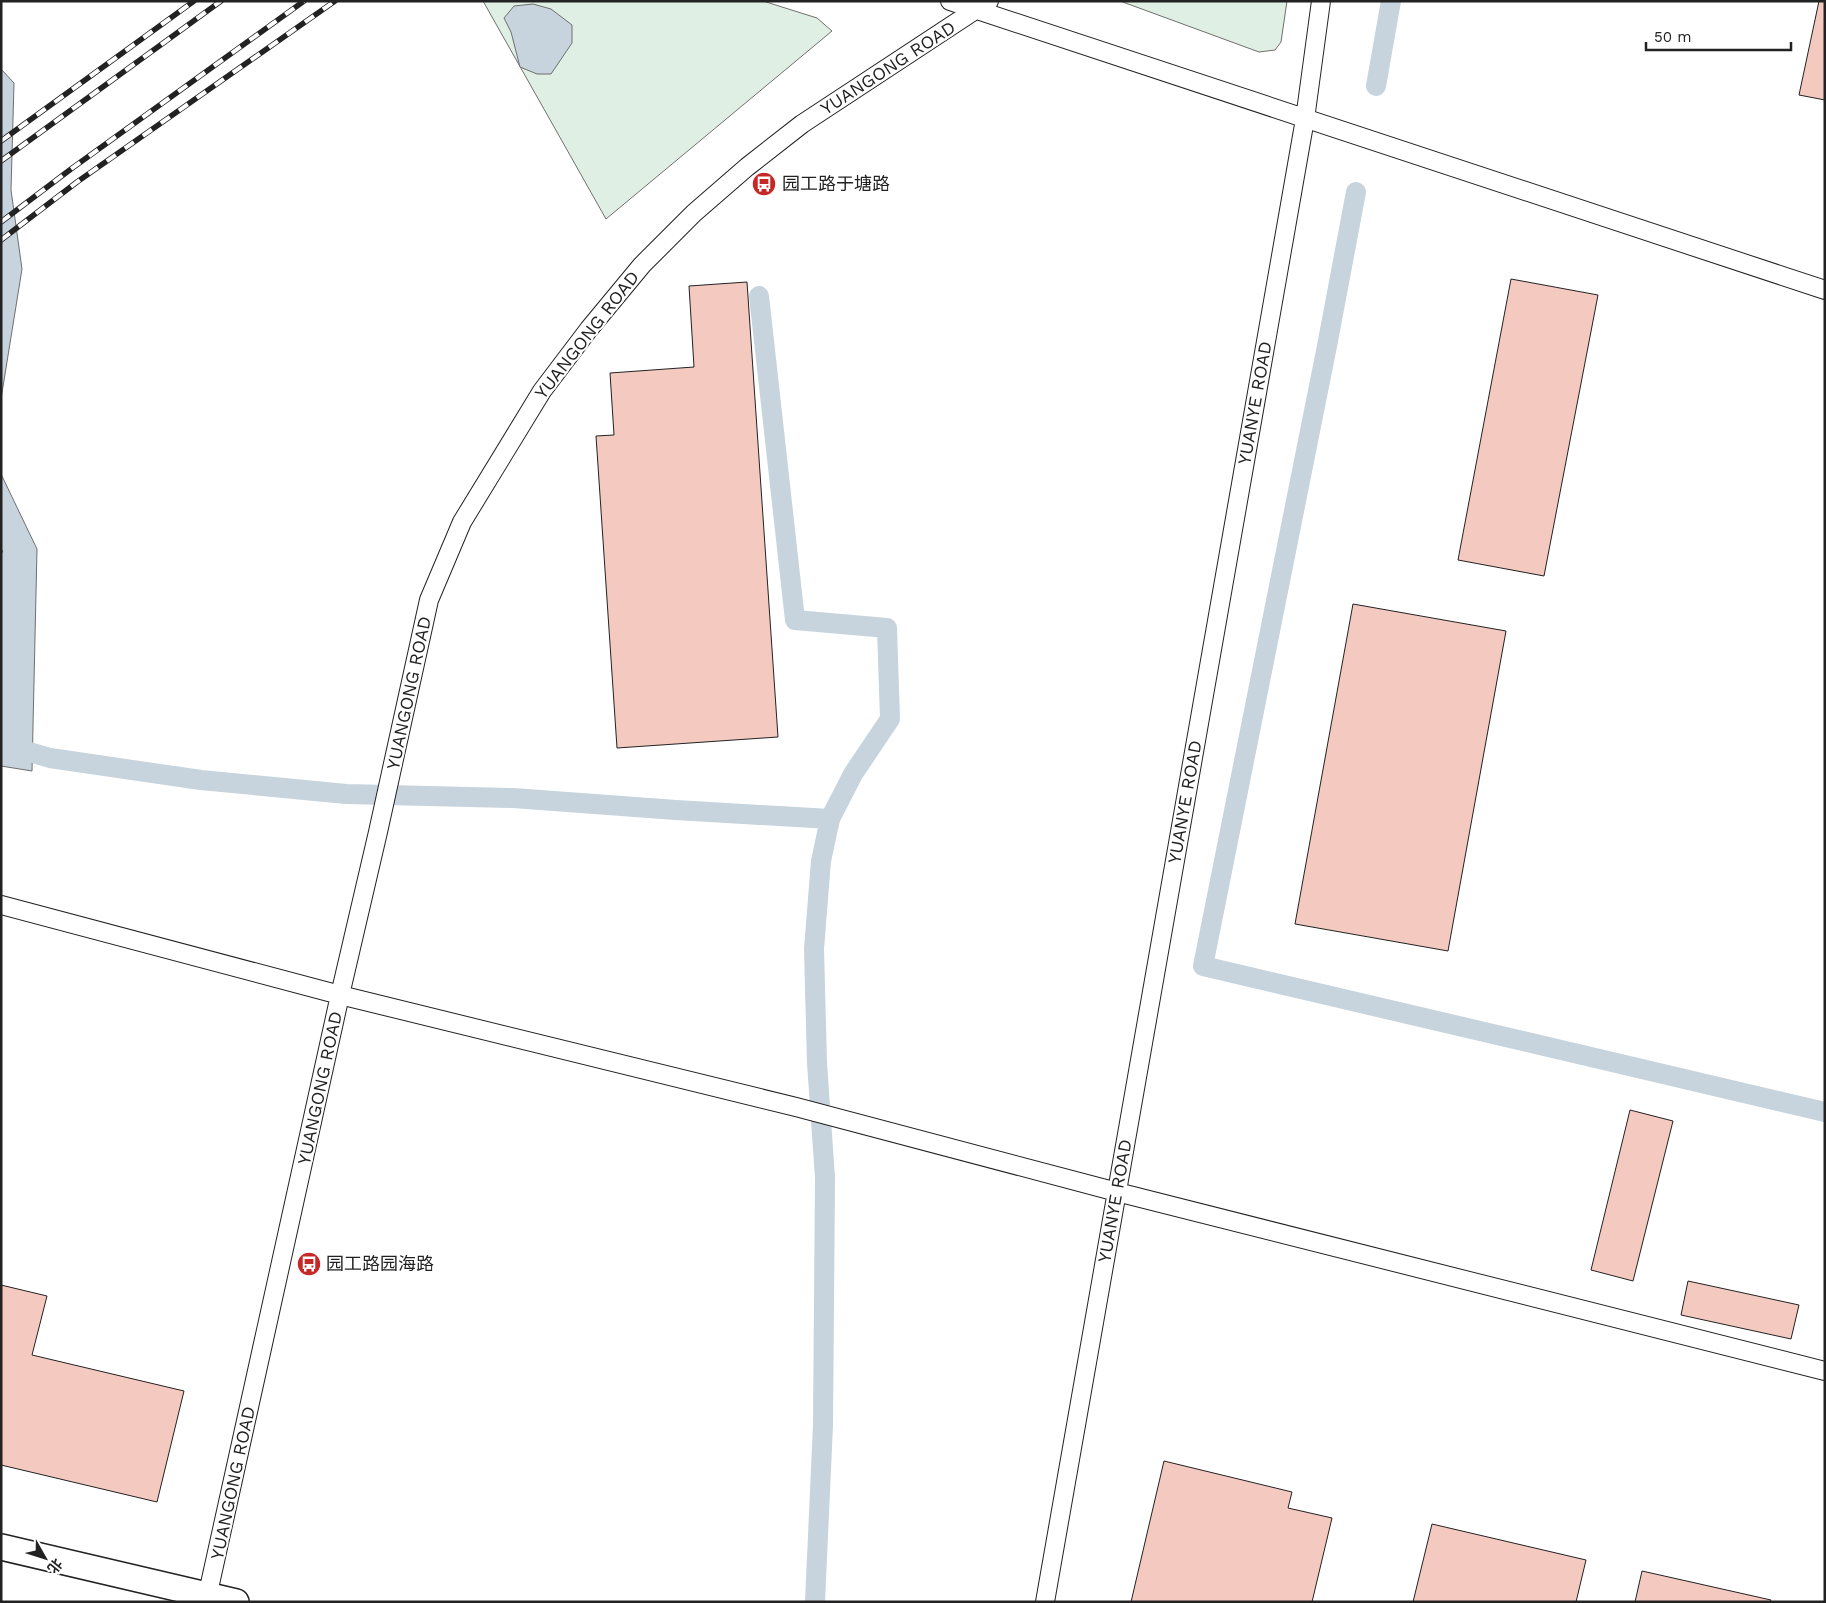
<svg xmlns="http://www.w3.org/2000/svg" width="1826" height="1603" font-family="'Work Sans','Noto Sans SC',sans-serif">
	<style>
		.green { fill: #e0efe3; stroke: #6f6f6f }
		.water { fill: #c7d3dd; stroke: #6f6f6f }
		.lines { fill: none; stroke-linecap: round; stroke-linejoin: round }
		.canal { stroke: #c7d3dd; stroke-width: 20 }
		.building { fill: #f3c9c0; stroke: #222 }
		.street-casing { stroke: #222; stroke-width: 20 }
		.secondary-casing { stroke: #222; stroke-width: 28 }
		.street { stroke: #fff; stroke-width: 18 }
		.secondary { stroke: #fff; stroke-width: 25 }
		.rail-casing { stroke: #222; stroke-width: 5.5 }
		.rail { stroke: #fff; stroke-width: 4; stroke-dasharray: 11; stroke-linecap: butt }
		.labels { text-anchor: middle; stroke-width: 4; stroke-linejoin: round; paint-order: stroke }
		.street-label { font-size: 18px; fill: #222; stroke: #fff }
		.poi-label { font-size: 18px; fill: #222; stroke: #fff; text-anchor: start }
	</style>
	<rect width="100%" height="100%" fill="#fff"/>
	<path class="green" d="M483,1H763L817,18L832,31L606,219Z
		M1120,1H1287L1281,42L1275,50L1259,52Z"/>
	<path class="water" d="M533,4L551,9L572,25V43L551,74H537L520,67L511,32L504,18L514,6Z
		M1,69L14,83L11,190L22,269L1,399Z
		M1,474L37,549L32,771L1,766V554L3,551L1,549Z"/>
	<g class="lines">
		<path class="canal" d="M1376,86L1391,1
			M1356,192L1327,346L1203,966L1825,1112
			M759,296L795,620L887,628L890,719L853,774L830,819L821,861L814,949L817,1063L825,1178L823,1425L815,1602
			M9,739L23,750L50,758L201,780L346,794L513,798L676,810L830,819"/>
	</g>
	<path class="building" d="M1819,1H1825V100L1799,95Z
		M1511,279L1598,295L1544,576L1458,560Z
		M747,282L778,737L617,748L596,436L614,435L610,373L694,367L689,286Z
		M1353,604L1506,631L1448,951L1295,924Z
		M1630,1110L1673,1121L1633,1281L1591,1270Z
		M1688,1281L1799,1305L1791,1339L1681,1315Z
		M1,1285L47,1296L32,1355L184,1391L157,1502L1,1465Z
		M1164,1461L1292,1492L1288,1508L1332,1518L1312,1602H1131Z
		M1432,1524L1586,1560L1576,1602H1413Z
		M1642,1571L1771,1600L1770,1602H1635Z"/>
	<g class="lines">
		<g class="street-casing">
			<path id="street" d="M950,1L1825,290
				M1,905L340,995L796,1107L1117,1192L1825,1371
				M206,1602L340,995L378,832L429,600L462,522L542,391L589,329L642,265L694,213L747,167L802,124L989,1
				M1045,1602L1305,119L1321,1"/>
		</g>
		<g class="secondary-casing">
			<path id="secondary" d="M1,1547L236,1602"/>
		</g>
		<use href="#street" class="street"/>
		<use href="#secondary" class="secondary"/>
		<g class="rail-casing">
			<path id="rail" d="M1,141L194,1
				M1,161L221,1
				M1,222L71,169L304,1
				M1,240L77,182L335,1"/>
		</g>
		<use href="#rail" class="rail"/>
	</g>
	<defs>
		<g id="bus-disc" transform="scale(1.25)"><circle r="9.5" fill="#c62828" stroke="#fff"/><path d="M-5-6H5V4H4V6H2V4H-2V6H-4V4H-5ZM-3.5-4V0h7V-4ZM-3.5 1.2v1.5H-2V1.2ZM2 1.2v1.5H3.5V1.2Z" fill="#fff"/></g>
	</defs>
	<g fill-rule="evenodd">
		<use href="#bus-disc" x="764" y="184"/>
		<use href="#bus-disc" x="309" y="1264"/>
	</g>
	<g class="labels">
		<g class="street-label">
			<text transform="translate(888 68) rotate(-33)" y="6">YUANGONG ROAD</text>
			<text transform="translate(587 335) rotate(-52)" y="6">YUANGONG ROAD</text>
			<text transform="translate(1255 403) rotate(-80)" y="6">YUANYE ROAD</text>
			<text transform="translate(409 693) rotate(-78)" y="6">YUANGONG ROAD</text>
			<text transform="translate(1185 802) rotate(-80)" y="6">YUANYE ROAD</text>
			<text transform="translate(320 1088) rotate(-78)" y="6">YUANGONG ROAD</text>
			<text transform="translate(1115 1201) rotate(-80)" y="6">YUANYE ROAD</text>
			<text transform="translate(233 1483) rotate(-78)" y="6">YUANGONG ROAD</text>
		</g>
		<g class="poi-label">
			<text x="782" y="190">园工路于塘路</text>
			<text x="326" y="1270">园工路园海路</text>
		</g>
	</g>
	<rect width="1826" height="1603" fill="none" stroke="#222222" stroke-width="5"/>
	<g transform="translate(45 1558) rotate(129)" stroke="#ffffff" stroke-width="4" paint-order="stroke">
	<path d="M0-4L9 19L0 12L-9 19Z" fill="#222222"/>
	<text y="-8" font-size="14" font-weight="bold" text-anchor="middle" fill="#222222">北</text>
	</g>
	<path d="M1646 42v8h145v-8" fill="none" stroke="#222222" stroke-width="2.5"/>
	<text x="1654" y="42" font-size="15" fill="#222222" stroke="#ffffff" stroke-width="4" paint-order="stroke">50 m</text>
</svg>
